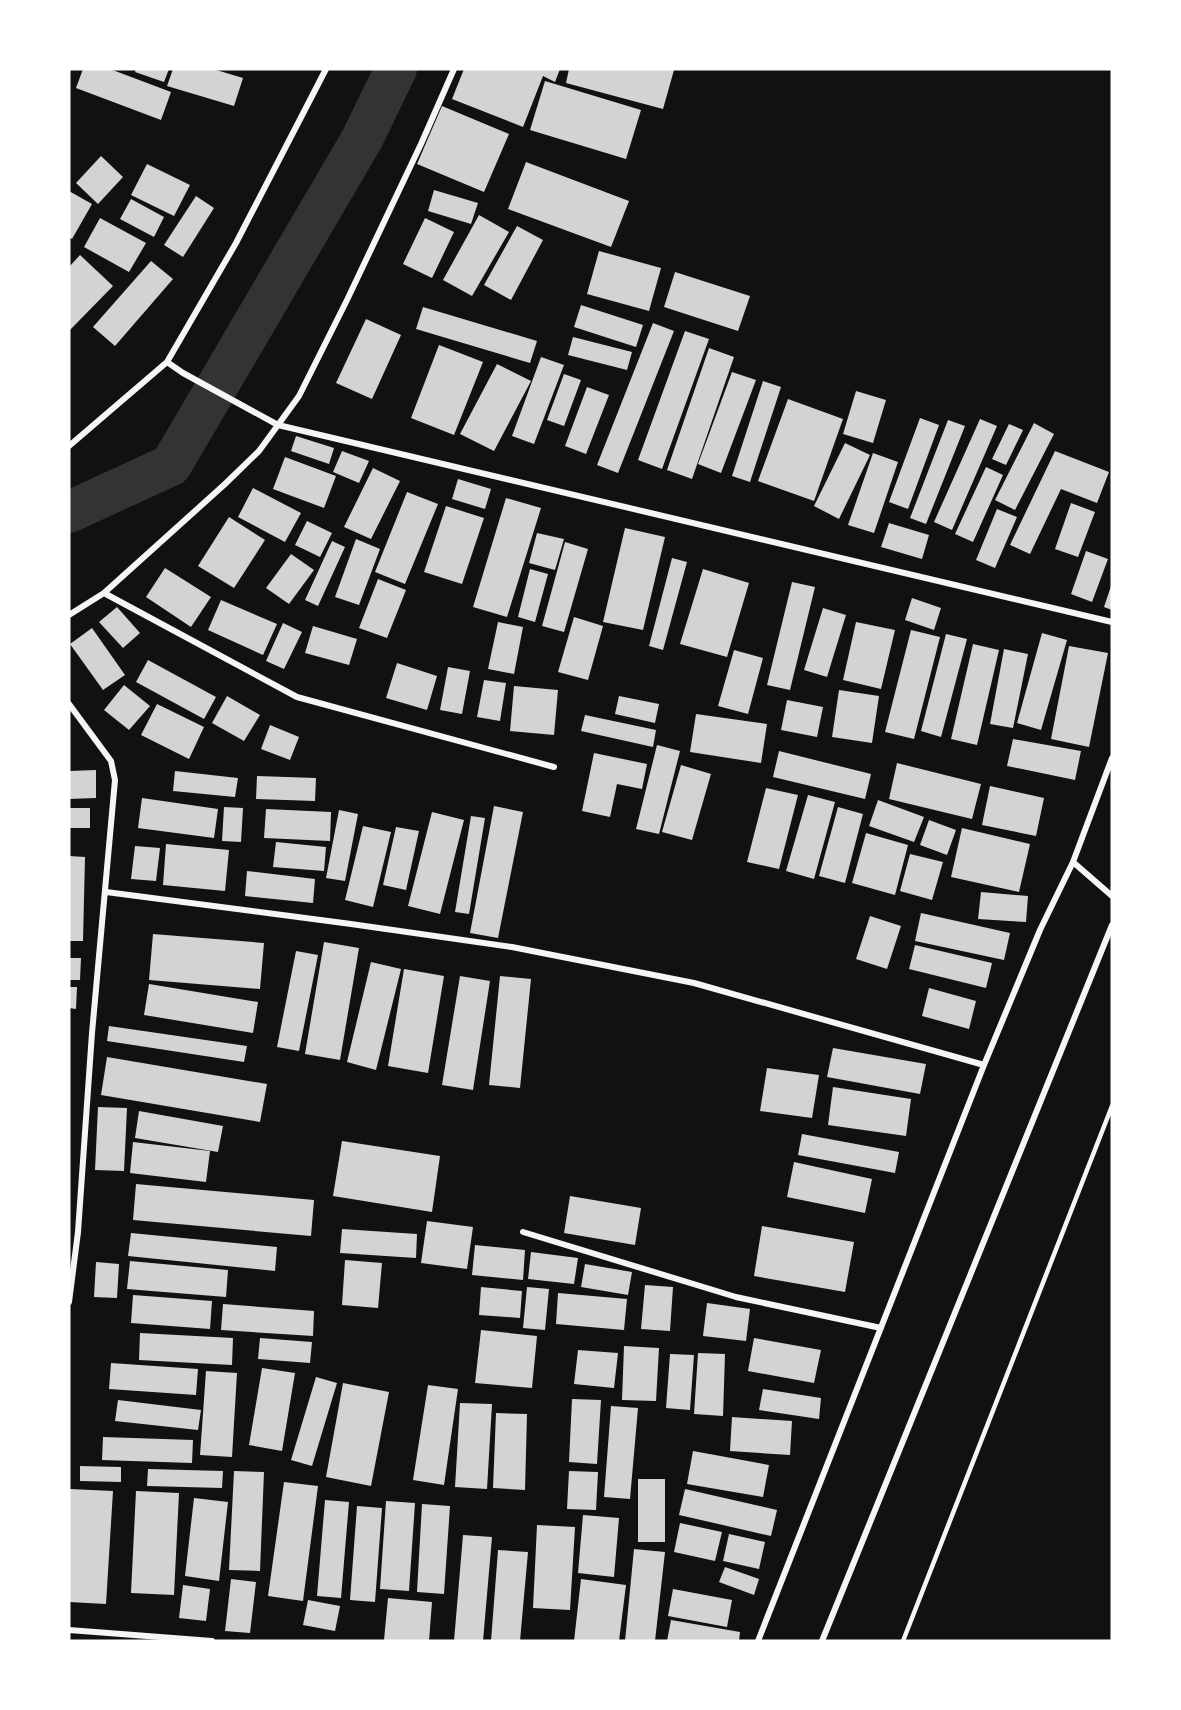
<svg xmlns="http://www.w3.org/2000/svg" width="1181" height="1710" font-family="Karla,sans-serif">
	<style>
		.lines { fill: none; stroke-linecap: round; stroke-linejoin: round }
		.canal { stroke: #333; stroke-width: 42 }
		.building { fill: #d3d3d3 }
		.service { stroke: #f5f5f5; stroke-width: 4.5 }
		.minor { stroke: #f5f5f5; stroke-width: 6 }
	</style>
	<rect width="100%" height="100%" fill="#111"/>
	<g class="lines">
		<path class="canal" d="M69,512L171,465L362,139L396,69"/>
	</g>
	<path class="building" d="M83,69H110L171,92L161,120L76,88Z
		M136,69H169L164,82L135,72Z
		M173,69H213L243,78L234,106L167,86Z
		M464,69H560L555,82L543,76L523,127L452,99Z
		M569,69H671L674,70L663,109L566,83Z
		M545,81L641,110L626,159L530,130Z
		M442,106L509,134L484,192L417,164Z
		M101,156L123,177L98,204L76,183Z
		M526,162L629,201L611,247L508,209Z
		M147,164L190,185L174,216L131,195Z
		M434,190L478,203L471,224L428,211Z
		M69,191L92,204L72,239L69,237Z
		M196,196L214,208L183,257L164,245Z
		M131,199L164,217L154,237L120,219Z
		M479,215L509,232L472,296L443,280Z
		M100,218L146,243L129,272L84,247Z
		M425,218L454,232L432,278L403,264Z
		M517,226L543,240L511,300L484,285Z
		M599,251L661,268L649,311L587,294Z
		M80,255L113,286L69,331V267Z
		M151,261L173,279L115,346L93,327Z
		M675,272L750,296L738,331L664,307Z
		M581,305L643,325L636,347L574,327Z
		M423,307L537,341L530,363L416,329Z
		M366,319L401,335L372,399L336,383Z
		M653,323L674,331L618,473L597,465Z
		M685,331L709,339L662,469L638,460Z
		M573,337L632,352L627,370L568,355Z
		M439,345L483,362L454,435L411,418Z
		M709,348L734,357L692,479L667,470Z
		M541,357L564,365L534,444L512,436Z
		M497,364L531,381L494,451L460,434Z
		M732,372L756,380L721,473L698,464Z
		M564,374L581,380L564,426L547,420Z
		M763,381L781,387L750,482L732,476Z
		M587,387L609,395L586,454L565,446Z
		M856,391L886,400L873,443L843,434Z
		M788,399L843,419L814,501L758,481Z
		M920,418L939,425L908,509L889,502Z
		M980,419L997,426L952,530L934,522Z
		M948,420L965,426L926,524L910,518Z
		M1034,423L1054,434L1015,510L995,500Z
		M1009,424L1023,430L1006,465L992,459Z
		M296,436L334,448L329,464L291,451Z
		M845,443L870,455L839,519L814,506Z
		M342,451L369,461L359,483L333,472Z
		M1055,451L1109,472L1097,503L1061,489L1030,554L1010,545Z
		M873,453L898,462L874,533L848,525Z
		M285,457L336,476L324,508L273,489Z
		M986,467L1003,475L973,542L955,534Z
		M373,468L400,481L371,539L344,527Z
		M458,479L491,489L485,509L452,499Z
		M253,488L301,513L285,542L238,517Z
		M407,492L438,504L405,584L375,572Z
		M506,498L541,508L507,617L473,607Z
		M1071,503L1095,512L1078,557L1055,549Z
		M446,506L484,518L462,584L424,572Z
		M997,509L1017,517L995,568L976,560Z
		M229,517L265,540L234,588L198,566Z
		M307,521L332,533L320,557L295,545Z
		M889,523L929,535L922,559L881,547Z
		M625,528L665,537L643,630L603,622Z
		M537,533L564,539L555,570L529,563Z
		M356,539L380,549L359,605L335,597Z
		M332,541L345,547L318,606L305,600Z
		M565,542L588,549L564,632L542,626Z
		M1086,551L1108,559L1092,602L1071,594Z
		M291,554L314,570L289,604L266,588Z
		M672,558L687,562L663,650L649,646Z
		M165,568L211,597L191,627L146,597Z
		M530,569L548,574L535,622L518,617Z
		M703,569L749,583L727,657L680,644Z
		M378,579L406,590L387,638L359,628Z
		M792,582L815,587L790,690L767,685Z
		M1112,583V610L1104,607Z
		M912,598L941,608L934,630L905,620Z
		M221,600L277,624L263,655L208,630Z
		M117,607L140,633L123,648L99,622Z
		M823,608L846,615L827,677L804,670Z
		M574,617L603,626L588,680L558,672Z
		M498,622L523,627L514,674L488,669Z
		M856,622L895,630L881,689L843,680Z
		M283,623L302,632L284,669L266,661Z
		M313,626L357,639L349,665L305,653Z
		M92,628L125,675L103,690L70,644Z
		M911,630L940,637L914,739L885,732Z
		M1042,633L1067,640L1041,730L1017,723Z
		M946,634L967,639L941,737L921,731Z
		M973,644L999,650L977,745L951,739Z
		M1069,646L1108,653L1089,747L1051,739Z
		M1004,649L1028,654L1013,728L990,724Z
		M734,650L763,658L748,714L718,706Z
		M148,660L216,697L204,719L136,682Z
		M397,663L437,676L427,710L386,698Z
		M448,667L470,671L462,714L440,710Z
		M484,680L506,683L500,721L477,717Z
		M124,685L150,706L129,730L104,710Z
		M514,686L558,690L554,735L510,731Z
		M839,690L879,696L872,743L832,737Z
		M227,696L260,715L244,741L212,723Z
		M619,696L659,704L655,723L615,714Z
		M787,700L823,707L817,737L781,730Z
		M157,704L204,727L189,759L141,735Z
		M696,714L767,724L761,763L690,752Z
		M585,715L656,730L653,747L581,731Z
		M270,725L299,737L290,760L261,749Z
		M1013,739L1081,751L1075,780L1007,766Z
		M657,745L680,751L659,834L636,829Z
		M779,751L871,774L865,799L773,777Z
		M594,753L647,764L642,789L617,784L610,817L582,811Z
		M897,763L981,784L972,819L889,799Z
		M681,765L711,774L692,840L662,832Z
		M96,770V798L69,799V771Z
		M175,771L238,778L235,797L173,791Z
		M257,776L316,778L315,801L256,799Z
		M990,786L1044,798L1036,836L982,825Z
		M766,788L798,795L779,869L747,862Z
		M808,795L835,802L814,879L786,871Z
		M142,798L218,809L214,838L138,828Z
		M878,800L924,817L914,842L869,826Z
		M494,806L523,812L498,938L470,933Z
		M224,807L243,808L241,842L222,841Z
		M838,807L863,814L845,883L819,876Z
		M69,808H90V828H69Z
		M266,809L331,812L330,841L264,838Z
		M339,810L358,814L345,881L326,878Z
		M432,812L464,820L440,914L408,906Z
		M471,816L485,818L469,914L455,912Z
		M929,820L956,830L947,855L920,845Z
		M363,826L391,832L373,907L345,900Z
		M396,827L419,831L406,890L383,885Z
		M962,828L1030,844L1019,892L951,877Z
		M866,833L908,845L895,895L852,883Z
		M276,842L326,847L324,871L273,867Z
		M166,844L229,850L225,891L163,885Z
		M135,846L160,848L156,881L131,879Z
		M910,854L943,862L932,900L900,891Z
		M69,856L85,857L83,941H69Z
		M247,871L315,879L313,903L245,896Z
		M981,892L1028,896L1026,922L978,919Z
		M921,913L1010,933L1004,960L915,941Z
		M870,916L901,926L887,969L856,959Z
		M153,934L264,943L260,989L149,980Z
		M324,942L359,948L340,1060L305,1054Z
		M915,945L992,963L986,988L909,969Z
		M296,951L318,955L299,1051L277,1047Z
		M69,958H81L80,980H69Z
		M371,962L401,969L376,1070L347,1062Z
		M404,969L444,976L428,1073L388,1066Z
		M460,976L490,981L473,1090L442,1085Z
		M500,976L531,979L520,1088L489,1085Z
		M149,984L258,1002L253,1033L144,1015Z
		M69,987H77L76,1009L69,1008Z
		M929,988L976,1001L969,1029L922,1016Z
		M109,1026L247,1046L244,1062L107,1041Z
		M833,1048L926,1064L920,1094L827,1077Z
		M107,1057L267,1084L260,1122L101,1095Z
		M767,1068L819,1075L812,1118L760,1111Z
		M833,1087L911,1099L906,1136L828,1125Z
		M98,1107L127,1108L124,1171L95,1170Z
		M139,1111L223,1126L218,1152L135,1138Z
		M802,1134L899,1152L895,1173L798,1155Z
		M342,1141L440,1156L432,1212L333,1196Z
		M133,1142L210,1151L206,1182L130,1173Z
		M794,1162L872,1179L865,1213L787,1197Z
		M136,1184L314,1200L311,1236L133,1220Z
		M570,1196L641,1208L635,1245L564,1233Z
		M427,1221L473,1227L467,1269L421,1263Z
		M762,1226L854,1242L845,1292L754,1276Z
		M342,1229L417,1234L416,1258L340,1253Z
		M131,1233L277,1247L275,1271L128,1256Z
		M475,1245L525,1250L523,1280L472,1275Z
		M531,1252L578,1258L574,1284L528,1279Z
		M345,1260L382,1263L378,1308L342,1305Z
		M130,1261L228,1270L226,1297L127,1289Z
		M96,1262L119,1264L117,1298L94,1297Z
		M585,1264L632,1272L628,1295L581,1287Z
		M645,1285L673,1287L670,1331L641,1329Z
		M481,1287L522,1291L520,1318L479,1315Z
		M527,1287L549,1289L545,1330L523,1328Z
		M558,1293L627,1299L624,1330L556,1324Z
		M133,1295L212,1301L210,1329L131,1323Z
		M707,1303L750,1309L746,1341L703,1336Z
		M223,1304L314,1311L313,1336L221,1330Z
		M481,1330L537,1336L532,1388L475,1383Z
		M140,1333L233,1338L232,1365L139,1360Z
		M260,1338L312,1342L310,1363L258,1359Z
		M754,1338L821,1350L814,1383L748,1371Z
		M624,1346L659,1348L656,1401L622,1400Z
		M578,1350L618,1353L614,1388L574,1384Z
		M698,1353L725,1354L723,1416L694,1414Z
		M670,1354L694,1355L690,1410L666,1408Z
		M111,1363L198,1369L196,1395L109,1389Z
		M262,1368L295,1373L282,1451L249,1445Z
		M206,1371L237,1373L232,1457L200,1455Z
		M316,1377L337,1383L312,1466L291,1460Z
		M343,1383L389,1392L371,1486L326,1477Z
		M428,1385L458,1389L444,1485L413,1480Z
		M763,1389L821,1398L819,1419L759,1410Z
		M572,1399L601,1400L597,1464L569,1462Z
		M118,1400L201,1410L198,1430L115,1421Z
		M460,1403L492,1404L487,1489L455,1487Z
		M611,1406L638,1408L630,1499L604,1497Z
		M496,1413L527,1414L525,1490L493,1488Z
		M732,1417L792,1421L790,1455L730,1451Z
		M103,1437L193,1440L192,1463L102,1460Z
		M693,1451L769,1465L763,1497L687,1484Z
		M80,1466L121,1467V1482L80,1481Z
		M148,1469L223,1471L222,1488L147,1486Z
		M234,1471L264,1472L260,1571L229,1570Z
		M569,1471L598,1472L596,1510L567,1509Z
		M638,1479H665V1542H638Z
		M284,1482L318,1486L303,1601L268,1596Z
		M70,1489L113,1491L106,1604L69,1602Z
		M685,1489L777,1510L771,1536L679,1515Z
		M136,1491L179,1493L174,1595L131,1593Z
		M194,1498L228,1502L219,1581L185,1576Z
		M325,1500L349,1502L341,1598L317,1596Z
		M386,1501L415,1503L409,1591L380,1589Z
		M422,1504L450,1506L444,1594L417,1592Z
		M357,1506L382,1508L375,1602L350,1600Z
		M583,1515L619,1518L614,1577L578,1573Z
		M680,1523L722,1532L715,1561L674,1552Z
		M537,1525L575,1527L570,1610L533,1608Z
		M729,1534L765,1542L759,1569L723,1561Z
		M463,1535L492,1537L483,1641H454Z
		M634,1549L665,1552L655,1641H625Z
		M498,1550L528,1552L520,1641H491Z
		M725,1567L759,1579L754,1595L719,1582Z
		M231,1579L256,1582L250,1633L225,1631Z
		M581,1579L626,1585L619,1641H574Z
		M183,1585L210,1589L206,1621L179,1618Z
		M673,1589L732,1600L727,1627L668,1616Z
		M388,1598L432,1602L429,1641L384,1640Z
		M308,1600L340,1606L335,1631L303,1625Z
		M671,1620L740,1632L739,1641H667Z"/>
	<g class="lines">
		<path class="service" d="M903,1641L1112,1106"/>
		<path class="minor" d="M167,362L183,373L278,425L1112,622
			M69,446L167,362L236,243L326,69
			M104,593L297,697L554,767
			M69,615L104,593L225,484L259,451L278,425L299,396L347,300L421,144L454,69
			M69,704L111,761L115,780L92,1033L78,1232L69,1302
			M1073,862L1112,896
			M106,892L351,924L512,947L694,983L984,1065
			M523,1232L736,1297L881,1328
			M69,1630L212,1641
			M758,1641L984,1065L1040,930L1073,862L1112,758
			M822,1641L1112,925"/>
	</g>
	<rect width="1181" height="1710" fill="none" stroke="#ffffff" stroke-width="141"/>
</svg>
